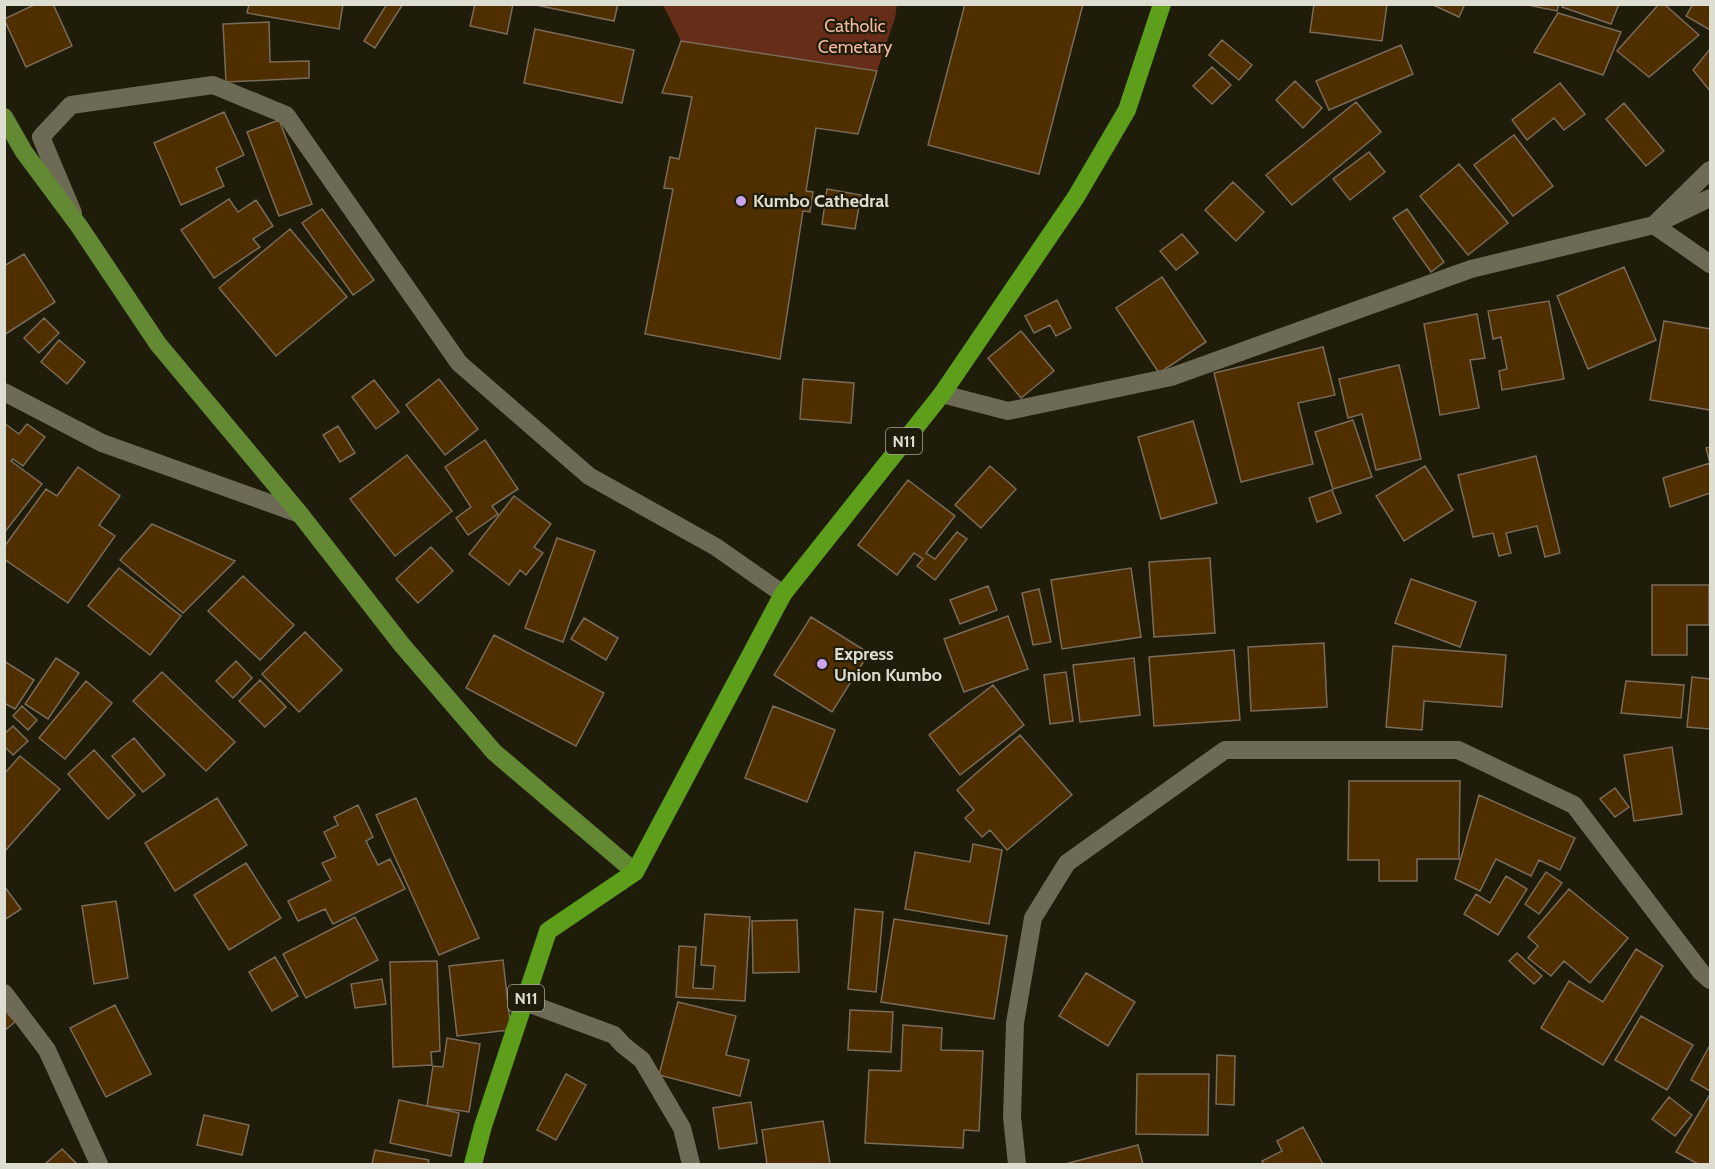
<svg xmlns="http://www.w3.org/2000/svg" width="1715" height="1169" font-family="Cabin,sans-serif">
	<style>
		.green { fill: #662d18 }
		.building { fill: #4f2f00; stroke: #7a6b59; stroke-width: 1.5 }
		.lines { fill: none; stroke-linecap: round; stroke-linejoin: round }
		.minor { stroke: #6d6b55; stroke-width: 18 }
		.major { stroke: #638a32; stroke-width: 18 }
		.highway { stroke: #5d9e1a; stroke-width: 18 }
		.poi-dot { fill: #c8a5ee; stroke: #1f1c09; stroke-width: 2 }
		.labels { text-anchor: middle; stroke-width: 4.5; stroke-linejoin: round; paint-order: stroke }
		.shield { fill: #1f1c09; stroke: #a5a395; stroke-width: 1.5 }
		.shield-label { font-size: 16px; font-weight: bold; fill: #deddd1 }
		.park-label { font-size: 18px; fill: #f4b9a5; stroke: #1f1c09 }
		.poi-label { font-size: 18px; font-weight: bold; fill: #deddd1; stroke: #1f1c09; text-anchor: start }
	</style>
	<rect width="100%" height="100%" fill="#1f1c09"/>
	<path class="green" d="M663,5H897L895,18L877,71L681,41Z"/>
	<path class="building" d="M36,4H53L72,46L26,67L4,19Z
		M249,4H343L339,29L247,13Z
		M387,4H403L375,48L364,41Z
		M475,4H513L507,34L470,26Z
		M531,4H618L614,21Z
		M965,4H1083L1039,174L928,145Z
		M1314,4H1387L1382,41L1310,32Z
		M1431,4H1465L1459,17Z
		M1523,4H1559L1557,11Z
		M1563,4H1619L1611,24L1562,7Z
		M1659,4H1664L1699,35L1649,77L1617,51Z
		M1693,4H1710V30L1686,16Z
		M1558,13L1621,32L1603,75L1534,52Z
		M269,22L270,62L309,61V78L226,82L223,24Z
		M535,29L634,50L622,103L524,83Z
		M1222,40L1252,65L1239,80L1209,55Z
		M681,41L877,71L858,134L816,128L806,191L813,192L810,212L803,211L780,359L645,334L673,189L664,188L670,157L679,159L692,97L662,93Z
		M1401,45L1413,74L1329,110L1316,81Z
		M1710,49V91L1693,70Z
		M1212,67L1231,85L1212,104L1193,86Z
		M1295,81L1322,108L1303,128L1276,100Z
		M1560,83L1585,114L1564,130L1554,118L1527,140L1512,120Z
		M1356,102L1381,132L1292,205L1266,175Z
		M1624,103L1664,151L1646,166L1606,119Z
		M224,112L244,155L216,168L224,186L181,205L154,143Z
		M279,120L312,204L279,216L247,132Z
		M1514,135L1553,186L1513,216L1474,165Z
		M1369,152L1385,172L1350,200L1333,179Z
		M1459,164L1508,223L1468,255L1420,196Z
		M1233,182L1264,212L1236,241L1205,210Z
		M827,189L861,195L855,229L822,224Z
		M229,199L238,212L256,200L273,226L253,239L260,247L214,278L181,230Z
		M322,209L374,280L353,295L302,223Z
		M1407,209L1444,262L1431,272L1393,218Z
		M290,229L347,297L276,356L219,288Z
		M1182,234L1198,253L1176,270L1160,251Z
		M24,254L55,302L4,335V266Z
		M1624,267L1656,340L1588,369L1557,296Z
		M1162,277L1206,342L1159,373L1116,308Z
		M1057,300L1071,328L1056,336L1050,325L1034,333L1025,316Z
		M1549,301L1564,379L1502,390L1499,371L1507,369L1501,337L1493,339L1488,311Z
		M1477,314L1485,358L1470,360L1479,408L1440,415L1424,324Z
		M44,318L59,333L39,353L24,338Z
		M1664,321L1710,329V410L1650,400Z
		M1021,331L1054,371L1021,398L988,358Z
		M59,340L85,362L67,384L41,362Z
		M1323,347L1335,395L1298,403L1313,464L1241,482L1214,373Z
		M1399,365L1421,459L1376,470L1362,414L1348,418L1339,379Z
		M439,379L478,429L445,455L406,405Z
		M803,379L854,383L851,423L800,419Z
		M374,380L399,412L376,429L352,397Z
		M1353,420L1372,477L1333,489L1315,432Z
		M1193,421L1217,503L1161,519L1138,437Z
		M4,423L19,434L27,424L45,437L23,466L13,459L11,461L42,484L4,533Z
		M338,426L355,453L340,462L323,435Z
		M485,440L518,489L492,506L498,514L468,535L456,518L471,507L445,467Z
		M1710,447V493L1670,507L1663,478L1710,463L1706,448Z
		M407,455L452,511L395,556L350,499Z
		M1536,456L1560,553L1545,557L1537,526L1506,533L1511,553L1499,556L1493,533L1473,537L1458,475Z
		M990,466L1016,489L981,528L955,505Z
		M1425,466L1453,510L1404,541L1376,496Z
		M78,467L120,496L99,525L115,536L68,603L4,559V547L46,489L57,496Z
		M908,480L955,516L926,553L935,559L957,532L967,539L935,580L917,566L923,559L914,553L897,575L858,545Z
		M1332,490L1341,513L1317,522L1309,498Z
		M514,496L551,524L534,547L543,553L526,575L520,570L509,585L469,554Z
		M152,524L235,561L183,613L120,560Z
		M557,538L595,551L563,642L525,628Z
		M431,547L453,571L418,603L396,579Z
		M1210,558L1215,633L1154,637L1149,562Z
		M119,568L181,616L150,655L88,606Z
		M1131,568L1141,637L1062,649L1051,580Z
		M243,576L294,625L260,660L208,611Z
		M1411,579L1476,602L1460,647L1395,623Z
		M1652,585H1709V625H1687V655H1652Z
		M988,586L997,610L960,624L950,600Z
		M1039,589L1051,642L1033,645L1022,593Z
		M1008,616L1028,669L964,692L944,639Z
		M811,617L869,653L832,712L774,675Z
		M584,618L618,638L606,660L571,639Z
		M305,632L342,670L299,712L262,674Z
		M494,635L604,693L576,746L466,688Z
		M1324,643L1327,707L1251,711L1248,647Z
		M1393,646L1506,655L1502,707L1424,701L1422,730L1386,727Z
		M1234,650L1240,720L1154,726L1149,657Z
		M56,658L79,673L48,719L25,704Z
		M1134,658L1140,715L1080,722L1073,665Z
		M4,661L34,680L15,709L4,703Z
		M236,661L252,678L233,698L216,681Z
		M162,672L235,742L206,771L133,701Z
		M1066,672L1073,721L1050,724L1044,675Z
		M1692,677L1710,679V729L1687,727Z
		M260,680L286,707L265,727L239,701Z
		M86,681L112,703L65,759L39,738Z
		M1626,681L1684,685L1681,718L1621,713Z
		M993,685L1024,725L960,775L929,735Z
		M22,706L37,720L28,730L13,716Z
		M773,706L835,730L807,802L745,778Z
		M13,726L28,741L13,755L4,746V734Z
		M1020,735L1072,795L1007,850L990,830L982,837L965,818L974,810L957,790Z
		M134,738L165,775L143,792L112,756Z
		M1672,747L1682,814L1634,821L1624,755Z
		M94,750L135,795L108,819L68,774Z
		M20,756L60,789L4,852V774Z
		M1349,781H1460L1459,859H1417V881H1379V860H1348Z
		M1615,788L1629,807L1615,817L1600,799Z
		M1479,795L1575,838L1560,870L1539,860L1531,876L1496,859L1480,891L1455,879Z
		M217,798L247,845L175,891L145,843Z
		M416,798L479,938L439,955L376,815Z
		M358,805L373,837L366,841L378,865L390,859L405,889L333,924L325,909L298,921L288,901L331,880L322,863L336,857L324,832L338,825L334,817Z
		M973,844L1002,850L989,924L905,909L915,852L970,862Z
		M246,863L281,918L229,950L194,895Z
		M1546,872L1562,883L1539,914L1525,904Z
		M1506,876L1527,889L1498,935L1464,914L1476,894L1490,903Z
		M4,886L21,909L4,920Z
		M1569,889L1628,938L1590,983L1564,961L1551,976L1528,958L1538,946L1528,937Z
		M116,901L128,978L94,984L82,906Z
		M855,909L883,912L876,992L848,989Z
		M705,914L750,917L745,1001L676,997L679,946L696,947L693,988L713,989L715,966L701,965Z
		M355,917L378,960L306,998L283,954Z
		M894,919L1007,936L994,1019L881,1002Z
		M797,920L799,972L753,973L752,921Z
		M1636,949L1663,966L1603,1065L1541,1028L1569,981L1603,1002Z
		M1517,953L1542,976L1534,984L1509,961Z
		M275,957L298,996L272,1011L249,972Z
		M503,960L511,1030L457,1036L449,966Z
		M437,961L440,1051L431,1052L432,1065L393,1067L390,962Z
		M1086,973L1135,1002L1108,1046L1059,1016Z
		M382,979L386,1004L355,1008L351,984Z
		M678,1002L736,1016L726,1055L749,1060L740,1096L659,1075Z
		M115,1005L151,1074L106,1097L70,1028Z
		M4,1009L15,1022L4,1031Z
		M850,1010L893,1012L891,1052L848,1050Z
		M1641,1016L1693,1045L1667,1090L1615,1060Z
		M903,1025L942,1028L941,1050L983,1051L979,1131L964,1130L963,1148L865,1143L869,1070L901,1071Z
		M447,1038L480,1044L469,1112L427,1106L433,1066L443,1067Z
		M1710,1045V1091L1691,1080Z
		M1217,1055L1235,1056L1234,1105L1216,1104Z
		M566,1074L586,1085L556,1140L537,1130Z
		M1137,1074H1209L1208,1135L1136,1134Z
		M1709,1096L1710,1097V1164H1698L1676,1152Z
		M1669,1097L1692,1115L1675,1136L1652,1119Z
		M399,1100L459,1113L451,1156L390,1143Z
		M751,1102L757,1143L719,1149L713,1108Z
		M204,1115L249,1125L242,1155L197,1145Z
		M823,1121L830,1164H767L762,1130Z
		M1303,1127L1323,1164H1264L1262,1161L1282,1151L1277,1141Z
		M1138,1145L1143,1164H1065Z
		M62,1149L77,1164H45Z
		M375,1150L429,1160L428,1164H372Z"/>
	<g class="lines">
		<path class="minor" d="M1710,170L1654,225L1710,264
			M73,213L41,137L71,105L213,85L286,115L459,363L589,476L716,547L783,594
			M4,392L102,443L300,514
			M942,394L1008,411L1171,377L1471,269L1654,225L1710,198
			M4,993L47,1050L99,1164
			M525,1002L614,1035L623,1045L642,1060L682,1128L691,1164
			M1017,1164L1012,1117L1015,1023L1033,918L1067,863L1225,750H1458L1574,805L1701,972L1710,980"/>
		<path class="major" d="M4,117L24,152L79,226L158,344L300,514L402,645L494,752L635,872"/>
		<path class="highway" d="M473,1164L483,1126L548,931L635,872L783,594L942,394L1076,197L1127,110L1162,4"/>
	</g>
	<g class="poi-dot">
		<circle cx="741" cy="201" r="6"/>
		<circle cx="822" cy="664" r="6"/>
	</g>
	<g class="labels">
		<g class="shield">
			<rect x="886" y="428" width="36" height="26" rx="4.5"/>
			<rect x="508" y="985" width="36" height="26" rx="4.5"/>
		</g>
		<g class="shield-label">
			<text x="904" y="447">N11</text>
			<text x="526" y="1004">N11</text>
		</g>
		<g class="park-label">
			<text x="855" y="32">Catholic<tspan x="855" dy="21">Cemetary</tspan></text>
		</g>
		<g class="poi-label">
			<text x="753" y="207">Kumbo Cathedral</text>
			<text x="834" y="660">Express<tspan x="834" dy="21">Union Kumbo</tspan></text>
		</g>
	</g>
	<rect width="1715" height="1169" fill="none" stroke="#deddd1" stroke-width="12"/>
</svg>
